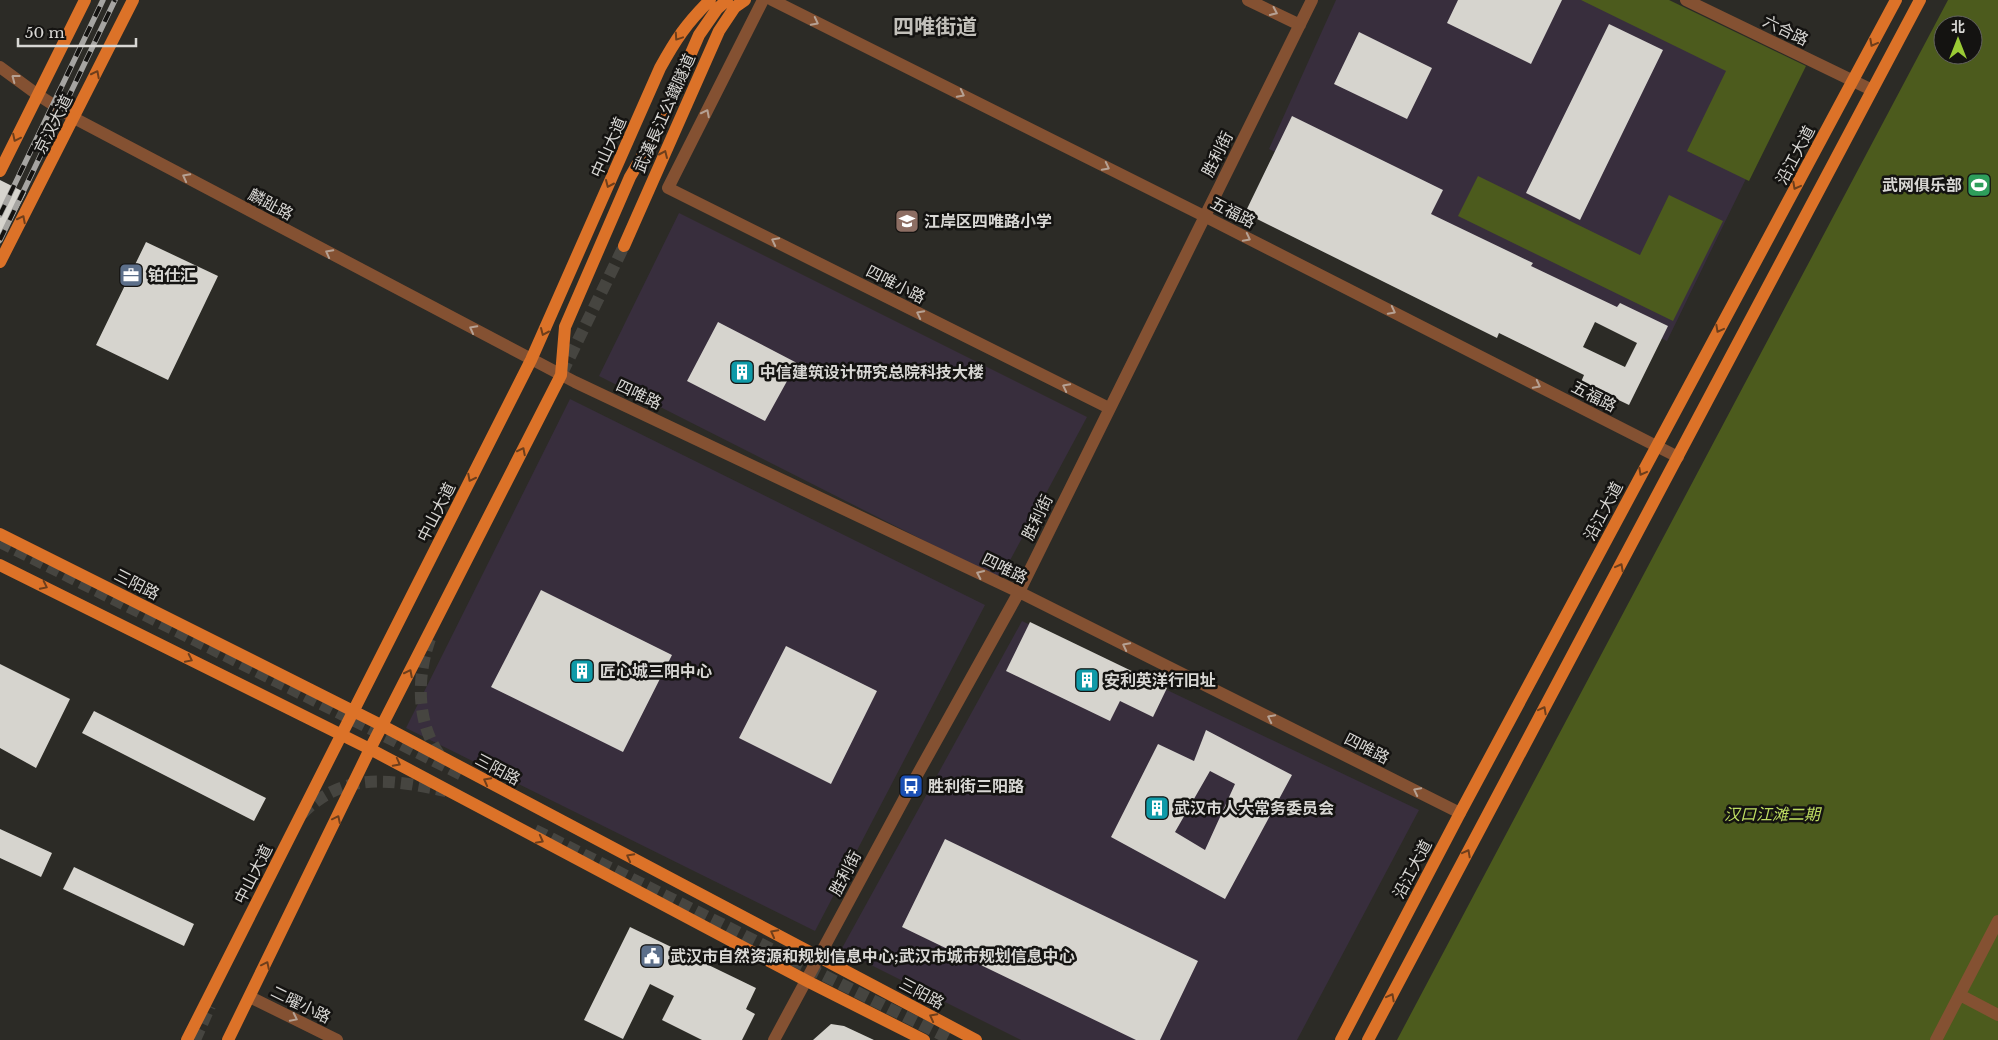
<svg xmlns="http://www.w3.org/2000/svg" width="1998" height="1040" font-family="'Libre Baskerville','Noto Sans SC',serif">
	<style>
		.commercial { fill: #382e3d }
		.green { fill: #4c5b1d; fill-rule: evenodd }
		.building { fill: #d6d4ce; fill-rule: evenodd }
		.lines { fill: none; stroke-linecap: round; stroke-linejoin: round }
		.major-tunnel { stroke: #464540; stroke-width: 12; stroke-dasharray: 12 6; stroke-linecap: butt }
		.minor { stroke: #845132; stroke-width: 12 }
		.major { stroke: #dc7228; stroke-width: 12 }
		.rail-casing { stroke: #a6a5a2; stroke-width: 5.5 }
		.rail { stroke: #141311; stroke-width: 4; stroke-dasharray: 11; stroke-linecap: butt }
		.oneway { stroke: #b6a193 }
		.oneway2 { stroke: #6e3e1b }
		.labels { text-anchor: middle; stroke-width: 5; stroke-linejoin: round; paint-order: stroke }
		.street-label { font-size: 16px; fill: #d8d7d4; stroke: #141311 }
		.poi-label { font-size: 16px; font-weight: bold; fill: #d8d7d4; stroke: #141311; text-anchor: start }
		.park-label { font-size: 16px; font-style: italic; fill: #bedd62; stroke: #141311 }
		.district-label { font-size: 21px; font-weight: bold; fill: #c2c0ba; stroke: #141311 }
	</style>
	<rect width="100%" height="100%" fill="#2c2b26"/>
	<path class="commercial" d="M1336,0H1648L1798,72L1667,341L1269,149Z
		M679,213L1087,417L1000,579L599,376Z
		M570,399L985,605L815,931L406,728Z
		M1022,621L1419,810L1297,1040H1021L841,950Z"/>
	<path class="green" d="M1581,0H1669L1806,66L1749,181L1687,151L1726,71Z
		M1948,0H1998V1040H1397ZM1943,25H1973V55H1943Z
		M1478,176L1640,255L1669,195L1723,221L1673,321L1458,216Z"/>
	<path class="building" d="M1458,0H1562L1531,64L1447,23Z
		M1609,24L1663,50L1580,220L1526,193Z
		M1359,32L1432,68L1407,119L1334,84Z
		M1292,116L1443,190L1431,214L1533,263L1531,266L1617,307L1620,303L1668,326L1629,405L1581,382L1584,375L1499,333L1497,338L1245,213ZM1595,322L1637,343L1625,367L1583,347Z
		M0,180L26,193L0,244Z
		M146,242L218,276L168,380L96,345Z
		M718,322L797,363L765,421L687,381Z
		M541,590L672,655L623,752L491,687Z
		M1030,622L1167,688L1153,717L1120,701L1110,721L1006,671Z
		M786,646L877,691L831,784L739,738Z
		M0,664L70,699L36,768L0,748Z
		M94,711L266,798L254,821L82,733Z
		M1206,730L1292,775L1225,899L1111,837L1158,744L1194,761ZM1210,771L1235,784L1205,850L1175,832Z
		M0,829L52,853L41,877L0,858Z
		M945,839L1198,961L1160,1040H1136L902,927Z
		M74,867L194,924L184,946L63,889Z
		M630,927L756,988L746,1009L755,1014L742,1040H702L662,1020L674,996L650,984L623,1039L584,1020Z
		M831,1024L844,1026L874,1040H813Z"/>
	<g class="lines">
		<path class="major-tunnel" d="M562,373L624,246
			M0,542L462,775
			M430,639C416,678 416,727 444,761
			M302,814C345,770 392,780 446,791
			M535,830L952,1040
			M195,1040L210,1006"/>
		<path class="minor" d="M763,0L668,188L1109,408
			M772,0L1204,216L1678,457
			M1248,0L1300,25
			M1686,0L1872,90
			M0,67L38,95L74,118L575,382L1019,592L1460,813
			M1960,995L1998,1015
			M250,997L337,1040
			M774,1040L911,786L1019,592L1312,0
			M1936,1040L1998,921"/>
		<path class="major" d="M0,171L85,0
			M624,246L719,31L735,7L745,0
			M0,262L133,0
			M0,534L383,726L976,1040
			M0,565L370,749L807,981L924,1040
			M187,1040L531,360L660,68C676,39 686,24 710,0
			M228,1040L370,749L561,375L565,327L630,177L658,129L699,35L717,9L727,0
			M1341,1040L1460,813L1896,0
			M1368,1040L1920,0"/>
		<g class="rail-casing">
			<path id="rail" d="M0,215L103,0
				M0,240L115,0"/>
		</g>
		<use href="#rail" class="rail"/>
	</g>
	<defs><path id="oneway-chevron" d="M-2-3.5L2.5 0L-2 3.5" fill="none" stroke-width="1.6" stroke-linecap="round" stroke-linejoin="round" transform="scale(1.25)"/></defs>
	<g class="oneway">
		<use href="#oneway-chevron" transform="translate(1274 12) rotate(25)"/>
		<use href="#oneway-chevron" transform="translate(815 22) rotate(27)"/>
		<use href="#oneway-chevron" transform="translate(15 78) rotate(-143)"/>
		<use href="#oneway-chevron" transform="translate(961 94) rotate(27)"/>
		<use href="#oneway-chevron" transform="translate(706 113) rotate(-63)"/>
		<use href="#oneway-chevron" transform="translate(1106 167) rotate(27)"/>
		<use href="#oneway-chevron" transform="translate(186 177) rotate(-152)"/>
		<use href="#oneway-chevron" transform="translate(1247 238) rotate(27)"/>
		<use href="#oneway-chevron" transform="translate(775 241) rotate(-153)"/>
		<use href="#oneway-chevron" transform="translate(329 253) rotate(-152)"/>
		<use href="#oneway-chevron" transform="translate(1392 311) rotate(27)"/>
		<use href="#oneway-chevron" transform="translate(920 314) rotate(-153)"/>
		<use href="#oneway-chevron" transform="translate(473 329) rotate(-152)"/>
		<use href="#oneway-chevron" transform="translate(1537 385) rotate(27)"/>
		<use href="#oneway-chevron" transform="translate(1066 387) rotate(-153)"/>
		<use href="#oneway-chevron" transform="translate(980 574) rotate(-155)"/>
		<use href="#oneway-chevron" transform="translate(1126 646) rotate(-153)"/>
		<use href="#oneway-chevron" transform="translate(1271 718) rotate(-153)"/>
		<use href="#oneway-chevron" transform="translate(1417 791) rotate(-153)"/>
		<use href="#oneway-chevron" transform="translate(294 1018) rotate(26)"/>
	</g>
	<g class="oneway2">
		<use href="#oneway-chevron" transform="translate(678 37) rotate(124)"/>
		<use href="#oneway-chevron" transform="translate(1873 43) rotate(118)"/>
		<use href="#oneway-chevron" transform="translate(96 74) rotate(-63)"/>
		<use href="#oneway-chevron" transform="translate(16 138) rotate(116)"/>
		<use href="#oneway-chevron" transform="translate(664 154) rotate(-66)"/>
		<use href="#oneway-chevron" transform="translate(609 184) rotate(114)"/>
		<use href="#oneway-chevron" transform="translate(1796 186) rotate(118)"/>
		<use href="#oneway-chevron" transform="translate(22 219) rotate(-63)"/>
		<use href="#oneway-chevron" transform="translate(1719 329) rotate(118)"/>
		<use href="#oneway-chevron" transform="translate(544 332) rotate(114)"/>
		<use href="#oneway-chevron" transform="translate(522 451) rotate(-63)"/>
		<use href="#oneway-chevron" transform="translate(1642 472) rotate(118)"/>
		<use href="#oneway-chevron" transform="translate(471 478) rotate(117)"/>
		<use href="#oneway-chevron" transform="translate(1620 567) rotate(-62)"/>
		<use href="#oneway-chevron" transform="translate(44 586) rotate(26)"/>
		<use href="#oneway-chevron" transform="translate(189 659) rotate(26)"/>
		<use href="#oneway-chevron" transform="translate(409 673) rotate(-63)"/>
		<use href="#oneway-chevron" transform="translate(1543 710) rotate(-62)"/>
		<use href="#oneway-chevron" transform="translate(397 763) rotate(28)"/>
		<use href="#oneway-chevron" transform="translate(487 781) rotate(-152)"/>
		<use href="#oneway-chevron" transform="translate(337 819) rotate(-64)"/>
		<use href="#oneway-chevron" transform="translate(540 840) rotate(28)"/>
		<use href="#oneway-chevron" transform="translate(1467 853) rotate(-62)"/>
		<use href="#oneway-chevron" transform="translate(630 857) rotate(-152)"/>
		<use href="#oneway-chevron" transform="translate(774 933) rotate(-152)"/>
		<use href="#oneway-chevron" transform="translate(266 965) rotate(-64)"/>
		<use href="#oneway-chevron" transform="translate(1391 997) rotate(-62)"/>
		<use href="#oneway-chevron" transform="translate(933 1017) rotate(-152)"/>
	</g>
	<defs>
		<g id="stadium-square" transform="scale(1.25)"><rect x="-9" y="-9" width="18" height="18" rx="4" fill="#2e9e5b" stroke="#141311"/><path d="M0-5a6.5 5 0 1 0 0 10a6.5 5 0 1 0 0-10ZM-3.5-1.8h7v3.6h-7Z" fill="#fff"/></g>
		<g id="school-square" transform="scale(1.25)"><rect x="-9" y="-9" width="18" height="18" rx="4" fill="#8d6e63" stroke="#141311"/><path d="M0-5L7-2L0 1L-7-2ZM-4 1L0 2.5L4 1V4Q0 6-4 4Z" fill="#fff"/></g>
		<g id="office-square" transform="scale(1.25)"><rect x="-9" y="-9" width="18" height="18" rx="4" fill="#5c6f8a" stroke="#141311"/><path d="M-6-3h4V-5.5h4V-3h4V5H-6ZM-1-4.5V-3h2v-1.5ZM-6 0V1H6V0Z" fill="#fff"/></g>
		<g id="building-square" transform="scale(1.25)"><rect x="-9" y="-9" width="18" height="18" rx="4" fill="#0f9aa8" stroke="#141311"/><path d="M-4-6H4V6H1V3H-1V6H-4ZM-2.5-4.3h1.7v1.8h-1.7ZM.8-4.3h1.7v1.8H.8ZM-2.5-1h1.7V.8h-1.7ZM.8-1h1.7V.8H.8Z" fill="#fff"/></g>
		<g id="bus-square" transform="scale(1.25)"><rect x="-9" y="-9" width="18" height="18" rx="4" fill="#1a4fb4" stroke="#141311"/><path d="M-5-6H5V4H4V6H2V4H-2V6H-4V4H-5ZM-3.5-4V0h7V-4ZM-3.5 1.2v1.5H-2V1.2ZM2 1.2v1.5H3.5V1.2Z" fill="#fff"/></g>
		<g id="civic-square" transform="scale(1.25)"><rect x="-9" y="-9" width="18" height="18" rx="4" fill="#5c6f8a" stroke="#141311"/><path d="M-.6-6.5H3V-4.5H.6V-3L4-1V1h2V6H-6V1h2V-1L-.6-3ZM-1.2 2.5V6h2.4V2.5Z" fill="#fff"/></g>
	</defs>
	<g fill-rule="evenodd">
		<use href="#stadium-square" x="1979" y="185"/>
		<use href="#school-square" x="907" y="221"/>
		<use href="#office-square" x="131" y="275"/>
		<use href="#building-square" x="742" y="372"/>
		<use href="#building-square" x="582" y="671"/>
		<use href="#building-square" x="1087" y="680"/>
		<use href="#bus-square" x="911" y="786"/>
		<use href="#building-square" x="1157" y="808"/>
		<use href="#civic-square" x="652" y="956"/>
	</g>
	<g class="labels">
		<g class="street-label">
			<text transform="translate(1786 30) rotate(26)" y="6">六合路</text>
			<text transform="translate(664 113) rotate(-66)" y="6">武漢長江公鐵隧道</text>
			<text transform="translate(53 124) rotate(-63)" y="6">京汉大道</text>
			<text transform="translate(608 147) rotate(-66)" y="6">中山大道</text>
			<text transform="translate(1217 154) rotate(-63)" y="6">胜利街</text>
			<text transform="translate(1795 155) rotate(-62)" y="6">沿江大道</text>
			<text transform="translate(271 204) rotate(28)" y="6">麟趾路</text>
			<text transform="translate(1233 212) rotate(27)" y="6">五福路</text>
			<text transform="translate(896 284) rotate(27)" y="6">四唯小路</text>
			<text transform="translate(639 394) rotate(25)" y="6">四唯路</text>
			<text transform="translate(1594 396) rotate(27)" y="6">五福路</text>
			<text transform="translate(1603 511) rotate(-62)" y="6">沿江大道</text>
			<text transform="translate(436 512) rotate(-63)" y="6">中山大道</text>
			<text transform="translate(1037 517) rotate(-64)" y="6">胜利街</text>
			<text transform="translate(1005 568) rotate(26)" y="6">四唯路</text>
			<text transform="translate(137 584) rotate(27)" y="6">三阳路</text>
			<text transform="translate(1367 748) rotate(27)" y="6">四唯路</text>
			<text transform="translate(498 769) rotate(28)" y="6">三阳路</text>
			<text transform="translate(1412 869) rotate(-62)" y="6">沿江大道</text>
			<text transform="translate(845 873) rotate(-62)" y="6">胜利街</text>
			<text transform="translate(253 874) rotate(-63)" y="6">中山大道</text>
			<text transform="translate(922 993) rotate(28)" y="6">三阳路</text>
			<text transform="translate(301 1004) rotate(26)" y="6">二曜小路</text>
		</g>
		<g class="poi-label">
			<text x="1962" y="191" text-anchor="end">武网俱乐部</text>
			<text x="924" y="227">江岸区四唯路小学</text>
			<text x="148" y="281">铂仕汇</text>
			<text x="760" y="378">中信建筑设计研究总院科技大楼</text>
			<text x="600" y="677">匠心城三阳中心</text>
			<text x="1104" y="686">安利英洋行旧址</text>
			<text x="928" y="792">胜利街三阳路</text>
			<text x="1174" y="814">武汉市人大常务委员会</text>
			<text x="670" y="962">武汉市自然资源和规划信息中心;武汉市城市规划信息中心</text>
		</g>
		<g class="park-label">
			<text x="1772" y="820">汉口江滩二期</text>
		</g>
		<g class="district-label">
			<text x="935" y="34">四唯街道</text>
		</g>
	</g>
	<g transform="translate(1958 40)"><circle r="24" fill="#141311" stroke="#62615f"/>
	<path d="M0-4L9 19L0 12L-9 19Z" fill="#9acb35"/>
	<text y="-8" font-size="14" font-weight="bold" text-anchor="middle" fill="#d8d7d4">北</text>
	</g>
	<path d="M18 38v8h118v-8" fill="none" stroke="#d8d7d4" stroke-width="2.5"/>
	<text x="25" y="38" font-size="15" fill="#d8d7d4" stroke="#141311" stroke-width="4" paint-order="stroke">50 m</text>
</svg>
